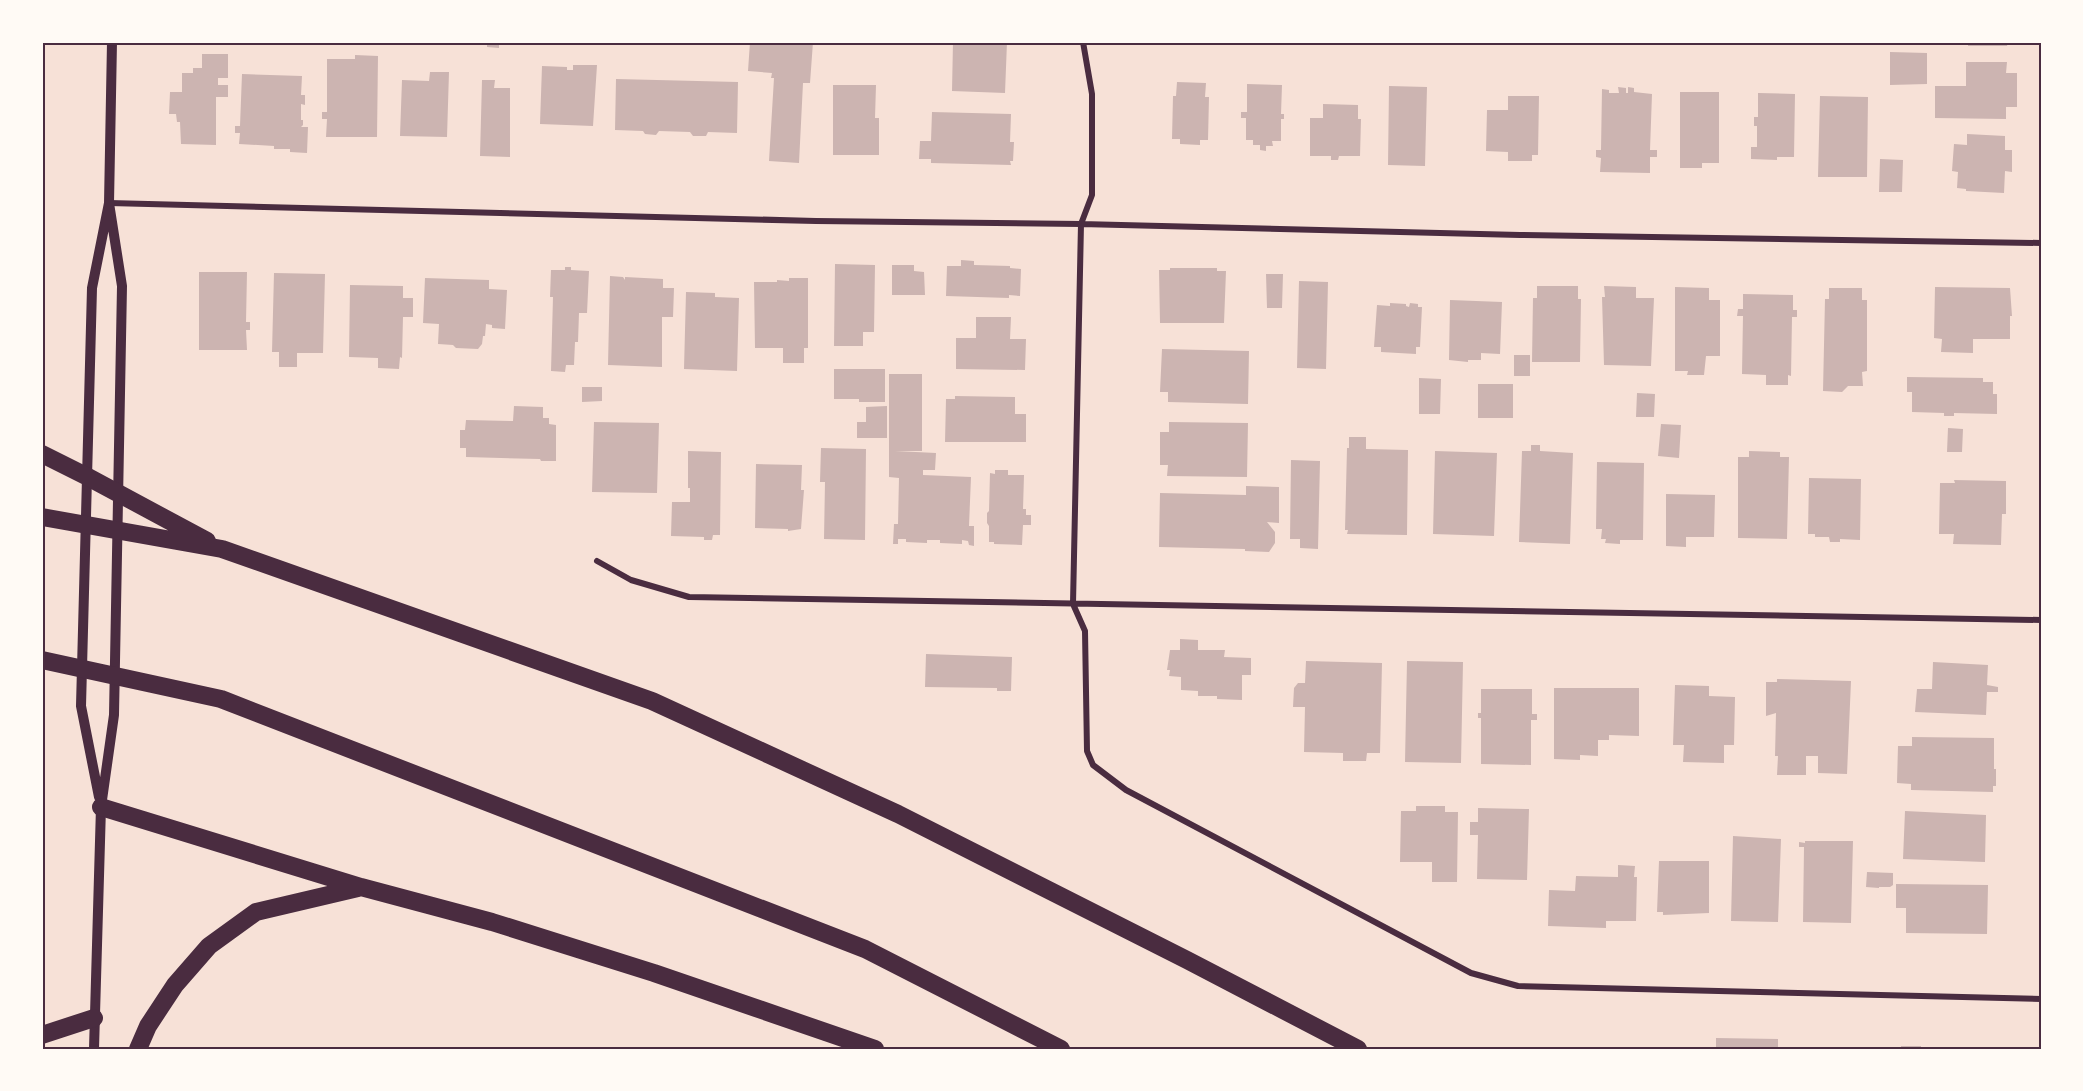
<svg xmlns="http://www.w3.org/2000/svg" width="2083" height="1091" font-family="'Exo 2',sans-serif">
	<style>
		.building { fill: #ccb4b1 }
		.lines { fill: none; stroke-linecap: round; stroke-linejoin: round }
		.minor { stroke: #4a2c40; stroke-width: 6 }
		.tertiary { stroke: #4a2c40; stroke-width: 10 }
		.motorway { stroke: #4a2c40; stroke-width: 18 }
		.neatline { fill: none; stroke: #4a2c40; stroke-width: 2 }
	</style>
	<rect width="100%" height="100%" fill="#f7e1d7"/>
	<path class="building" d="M487,42H499V48L487,47Z
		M750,42H813L810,83H803L799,163L769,161L774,78H771L772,73L748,71Z
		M953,42H1007L1005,93L952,91Z
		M1968,42H2008L2007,46H1968Z
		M1890,52L1927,53V84L1890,85Z
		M202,54H228V78H218V85H228V97H216V145L181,144L180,122H177L176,114H169L170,92H182V73H193V68H202Z
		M355,55L378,56L377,137H326L327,119H322V112H327V59H355Z
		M1966,62H2007L2006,73H2017V107H2006V119L1935,118V86H1966Z
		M573,65H597L593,126L540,124L542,66L567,67V70H573Z
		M430,72H449L447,137L400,136L402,80L429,81Z
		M242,74L302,76L301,95H305V105L301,104V120H303V125L301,127H308L307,153L290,152V149H274V146L239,144L240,133H235V126H240Z
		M616,79L738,82L737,133L708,132L706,136H693L690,132L659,131L656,135L645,134L643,131L615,130Z
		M482,80H495L494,88H510V157L480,156Z
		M1177,82L1206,83L1205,97H1209L1208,140H1200V145L1180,144V139H1172L1173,96H1176Z
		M1247,84L1282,85L1281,114H1284V119H1281V141H1272L1273,146H1266V151L1260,150V145H1253V140H1246V118H1241V112H1247Z
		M833,85H876L875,118H879V155H833Z
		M1389,86L1427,87L1425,166L1388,165Z
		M1618,87L1626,88V93H1628V87L1634,88V92L1652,94L1650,150H1657V157H1650V173L1600,172L1601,158L1596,157V150H1601L1602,89L1609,90V93H1619Z
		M1680,92H1719V163H1702V168H1680Z
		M1758,93L1795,94L1794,157H1777V160L1751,159V147H1757V126H1754V117H1758Z
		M1508,96H1539L1538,155H1532V161H1508V152L1486,151L1487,110H1508Z
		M1820,96L1868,97L1867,177H1818Z
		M1323,104L1358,105V119H1361L1360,156H1339L1338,160H1331V156H1310V118H1323Z
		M932,112L1011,114L1010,142H1014L1013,161H1010L1011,165L931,163V159H919L920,141H931Z
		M1967,134L2005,136V150H2012V172L2005,171L2004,193L1966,191V189L1957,188L1958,172L1952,171L1954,144L1967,145Z
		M1880,159L1903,160L1902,192H1879Z
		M961,260L974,261V265L1010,266V268L1021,269L1020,296L1009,295V298L946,296L947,266H961Z
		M835,264L875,265L874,332H863V346H834Z
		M892,265H914V271L924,272L925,295H892Z
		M565,267H571V270L589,271L587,313H579L578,342H575L574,365H566L565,372L551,371L553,297H550L551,270H565Z
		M1170,268H1217V271H1226L1224,323H1160L1159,270H1170Z
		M199,272H247L246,322H250V330H246L247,350H199Z
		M274,273L325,274L323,353H297V367H279V352H272Z
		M1266,274H1283L1282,308H1267Z
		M610,276L623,277L625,280V277L663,279V288H674L673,317H662V367L608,365Z
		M425,278L489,280V289L507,290L505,329L492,328V325L486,324L485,336H483L482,344L478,349L456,348L453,345L438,344L439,324L423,323Z
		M789,278H808V348H804V363H783V348H755L754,282H777V280L789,281Z
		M1299,281L1328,282L1326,369L1297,368Z
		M350,285L403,286V298H413V317H403L402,358L400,357L399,369L378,368V358L349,357Z
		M1537,286H1578V299H1581L1580,362H1532L1533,298H1537Z
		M1604,286L1636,287V298H1654L1651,366L1604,365L1602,297H1605Z
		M1675,287L1709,288V300H1720V356H1706L1704,375H1687L1688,371H1675Z
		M1935,287L2010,288L2012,316H2010V339H1973V353L1941,352L1942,339L1934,338Z
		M1829,288H1862V300H1867V371L1862,372L1863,386H1848L1842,392L1823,391L1825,299H1829Z
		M686,292L715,293V297L739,298L737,371L684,369Z
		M1743,294L1793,295V310H1797V317H1792L1791,376L1788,375V385H1766V375L1742,374L1743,316H1737L1738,309H1743Z
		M1450,300L1502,302L1500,354L1481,353V360H1468V362L1449,360Z
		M1390,303L1406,304V306L1409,307L1410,303L1418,304V307H1422L1420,347H1416V354L1381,352V347H1374L1377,305L1390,306Z
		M976,317H1011L1010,339H1026L1025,370L956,369V338H976Z
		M1162,349L1249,351L1248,404L1168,402V392H1160Z
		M1514,355H1530V376H1514Z
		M834,369H885V402H859V399H834Z
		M889,374H922V451H895L936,453L935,470H923V475L971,477L969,526H974V546L969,545L968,541L962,540V544L940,543V540H927V543L906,542V539H898V544H893L894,524H898L899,478L889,477Z
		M1907,377L1983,378V382H1993V394H1997V414L1954,413V416H1944V413L1912,412V392H1907Z
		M1419,378L1441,379L1440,414H1419Z
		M1478,384H1513V418H1478Z
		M582,387H602V401L582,402Z
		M1637,393L1655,394L1654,417H1636Z
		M955,396L1015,397V414H1026V442H945L946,399H955Z
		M514,406L543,407V418H549V424L556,425V461H541L540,459L466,457V448H460V430H465L466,420L513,421Z
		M887,406V438H857V422H866V407Z
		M594,422L659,423L657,493L592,492Z
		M1169,422L1248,423L1247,477L1167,476L1168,465H1160V432H1169Z
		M1661,424L1681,425L1679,458L1658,456Z
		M1948,428L1963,429L1962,452H1947Z
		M1349,437H1366V449L1408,450L1407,535L1347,534L1348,530H1345L1347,448H1349Z
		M1531,445H1540V451L1573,453L1570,544L1519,542L1522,451H1531Z
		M821,448L866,449L865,540L824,539L825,482H820Z
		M688,451L721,452L720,535H713L712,540H704V537L671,536L672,502H690V488H688Z
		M1435,451L1497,453L1494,536L1433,534Z
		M1749,451L1780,452V457H1789L1787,539L1738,538V457H1749Z
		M1291,460L1320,461L1318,549L1300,548V539H1290Z
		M1597,462L1644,463L1643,540H1620V544L1605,543L1606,539H1601L1602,529H1596Z
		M756,464L802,465L801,490H804L801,529L788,531V529L755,528Z
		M995,470H1008V475H1024L1023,509H1026V515H1031V525H1023L1022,545L994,544V542H989V526L987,523V513L989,511L990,473L995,474Z
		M1809,478L1861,479L1860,540L1840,539V542H1830L1829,537H1815V534H1808Z
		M1954,480L2006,481V514H2002L2001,545L1953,544L1954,534H1939L1940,483H1955Z
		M1246,486L1279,487V523L1267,522L1275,532V543L1269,552L1245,551V549L1159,547L1160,493L1246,495Z
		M1666,494L1715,495L1714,537H1686V547L1666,546Z
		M1180,639L1198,640V650H1225L1224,657L1251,658V675H1242V700L1217,699V696H1198V691L1181,690V677L1169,676L1170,670H1167L1170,650H1180Z
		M926,654L1012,657L1011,691H997V688L925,687Z
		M1306,661L1382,663L1380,753H1367L1366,761H1343V753L1304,752L1305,707H1293L1294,688L1298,683H1305Z
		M1407,661L1463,662L1461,763L1405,762Z
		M1933,662L1988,665L1987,685L1998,687V692H1987L1986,715L1915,712L1917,689H1932Z
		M1777,679L1851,681L1847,774L1818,773V756H1806V775H1777L1778,756H1775L1776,713L1766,716V682H1777Z
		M1675,685L1709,686V696L1735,697L1734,745H1724V763L1683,762L1684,745H1673Z
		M1554,688H1639V736L1609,735V740H1598V756L1580,755V760L1554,759Z
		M1481,689H1532V714H1537V720H1531V765L1481,764V718H1478V713H1481Z
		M1912,737L1994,738V769H1996V786H1993V792L1911,790V784L1897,783L1898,746H1912Z
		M1416,806H1445V812H1458L1457,882H1432V862H1400L1401,811H1416Z
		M1478,808L1529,809L1527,880L1477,879L1478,835H1470V822H1478Z
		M1905,811L1986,815L1985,862L1903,859Z
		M1733,836L1781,839L1778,922L1731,921Z
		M1805,841H1853L1851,923L1803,922L1804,847H1799V842L1805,843Z
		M1659,861H1709V913L1663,915V912H1657Z
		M1618,865L1635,866L1634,877H1637L1636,921H1606V928L1548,926L1549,890L1575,891L1576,876L1618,877Z
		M1867,872L1893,873V885L1890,887H1879V888L1866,887Z
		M1896,884L1988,885L1987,934L1906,933V908H1896Z
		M1716,1038L1778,1039V1049H1716Z
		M1901,1046H1921V1049H1901Z
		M1802,1047H1818V1049H1802Z"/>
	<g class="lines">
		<path class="minor" d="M1083,42L1092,94V195L1081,224L1073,604L1085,631L1087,751L1093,765L1126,790L1471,973L1518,986L2041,999
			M109,203L816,221L1081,224L1520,235L2041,243
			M597,561L631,580L689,597L2041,620"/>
		<path class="tertiary" d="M99,797L81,706L92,288L109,203L112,42
			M94,1049L101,807L114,715L122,286L109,203"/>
		<path class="motorway" d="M42,454L86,476L207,541
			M42,517L222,549L652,701L898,814L1187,960L1358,1049
			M42,660L221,699L865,949L1061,1049
			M101,807L361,887L492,922L654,973L875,1049
			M42,1035L94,1018
			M138,1049L148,1026L175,985L209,946L256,912L358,888"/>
	</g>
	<rect width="2083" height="1091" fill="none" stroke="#fffaf5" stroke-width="87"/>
	<rect x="44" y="44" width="1996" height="1004" class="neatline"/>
</svg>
